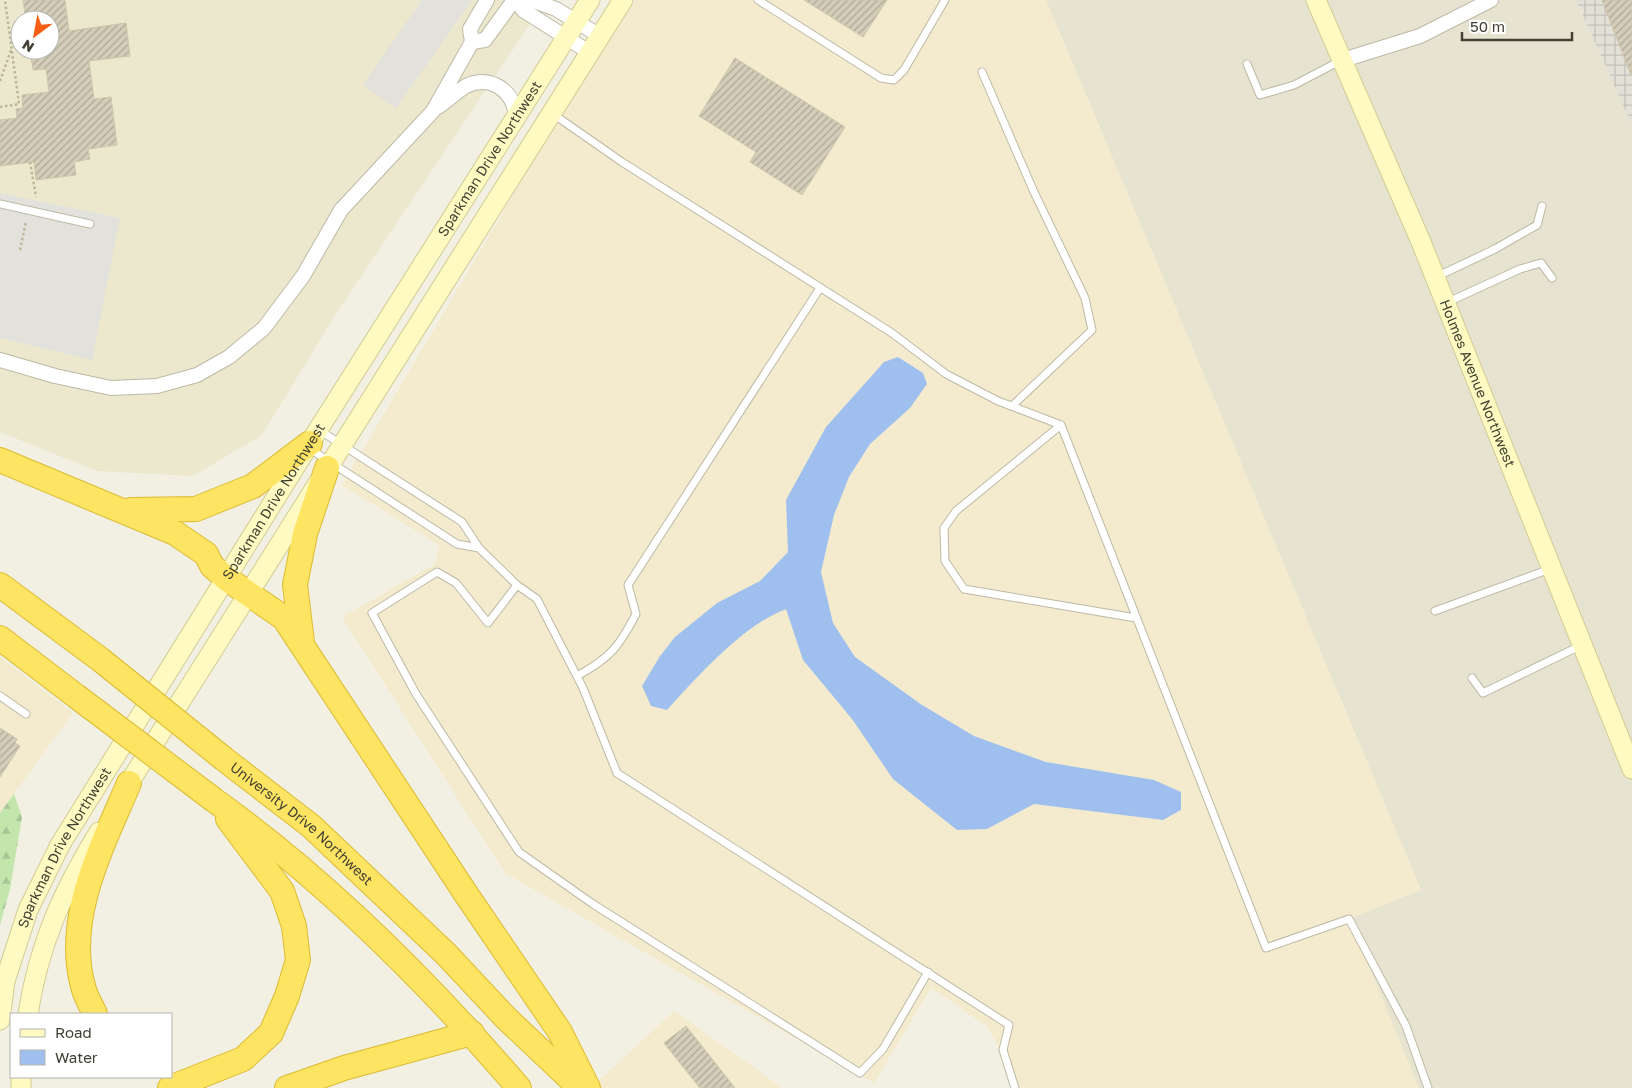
<svg xmlns="http://www.w3.org/2000/svg" width="1632" height="1088" font-family="'Golos Text',sans-serif">
	<style>
		.residential { fill: #e6e3d1 }
		.commercial { fill: #f4ebce }
		.industrial { fill: url(#industrial-grid) }
		.education { fill: #ebe8cd; fill-rule: evenodd }
		.forest { fill: url(#forest-firs) }
		.parking { fill: #e2e1dc }
		.water { fill: #9fc0ef }
		.building { fill: url(#building-hatch); stroke: #cec6ac }
		.lines { fill: none; stroke-linecap: round; stroke-linejoin: round }
		.lane-casing { stroke: #bdb9a6; stroke-width: 9 }
		.street-casing { stroke: #bdb9a6; stroke-width: 16 }
		.secondary-casing { stroke: #d2cc93; stroke-width: 21 }
		.highway-casing { stroke: #dcbb33; stroke-width: 26 }
		.path { stroke: #beb797; stroke-width: 2.5; stroke-dasharray: 2.5 2.5; stroke-linecap: butt }
		.lane { stroke: #fff; stroke-width: 7 }
		.street { stroke: #fff; stroke-width: 14 }
		.secondary { stroke: #fefac1; stroke-width: 19 }
		.highway { stroke: #fde463; stroke-width: 24 }
		.highway-bridge-casing { stroke: #dcbb33; stroke-width: 26; stroke-linecap: butt }
		.highway-bridge { stroke: #fde463; stroke-width: 24 }
		.labels { text-anchor: middle; stroke-width: 5; stroke-linejoin: round; paint-order: stroke }
		.street-label { font-size: 14px; fill: #434034; stroke: #fff }
	</style>
	<defs>
		<pattern id="industrial-grid" width="8" height="8" patternUnits="userSpaceOnUse" patternTransform="scale(1.25)"><rect width="8" height="8" fill="#e3e0d8"/><path d="M0 4h8M4 0v8" fill="none" stroke="#c4c1ba"/></pattern>
		<pattern id="forest-firs" width="22" height="20" patternUnits="userSpaceOnUse" patternTransform="scale(1.25)"><rect width="22" height="20" fill="#c2e6ac"/><path d="M5 1l3.5 6h-7zM16 11l3.5 6h-7z" fill="#a8c695"/></pattern>
		<pattern id="building-hatch" width="6" height="6" patternUnits="userSpaceOnUse" patternTransform="scale(1.25)"><rect width="6" height="6" fill="#d3cdb9"/><path d="M-1 1l2-2M0 6l6-6M5 7l2-2" fill="none" stroke="#ada897"/></pattern>
	</defs>
	<rect width="100%" height="100%" fill="#f2f0e3"/>
	<path class="residential" d="M1046,0H1576L1632,125V1088H1419L1349,919L1421,890Z"/>
	<path class="commercial" d="M636,0H1046L1421,890L1349,919L1419,1088H1019L988,1027L931,988L874,1083L505,873L342,617L435,564L439,545L342,485L554,126Z
		M0,657L73,713L0,813Z
		M674,1011L783,1088H591Z"/>
	<path class="industrial" d="M1576,0H1632V125Z"/>
	<path class="education" d="M0,0H546L335,315L262,435L193,476L97,471L0,432ZM20,20H50V50H20Z"/>
	<path class="forest" d="M14,794L22,817L10,889L0,925V813Z"/>
	<path class="parking" d="M422,0H472L396,108L363,85Z
		M0,193L120,218L92,360L0,338Z"/>
	<path class="water" d="M898,357L923,373L927,384L910,408L870,444L849,477L834,515L821,572L833,623L855,657L922,705L974,736L1046,762L1154,780L1181,792V810L1163,820L1034,804L987,829L957,830L893,779L852,719L803,660L786,609C742,626 698,676 667,710L651,706L642,686L660,656L675,637L717,603L760,581L788,552L786,500L826,427L884,362Z"/>
	<path class="building" d="M23,0H65L69,31L126,23L130,56L89,61L94,99L111,97L117,145L88,149L90,159L74,162L76,175L36,180L34,162L0,166V120L17,118L16,109L23,108L22,95L49,92L46,69L33,70L30,50H50V20H26Z
		M804,0H887L863,37Z
		M1602,0H1632V75H1631Z
		M735,58L845,127L802,195L750,162L756,152L699,116Z
		M0,728L17,739L15,743L20,746L0,777Z
		M686,1026L735,1088H700L664,1043Z"/>
	<g class="lines">
		<g class="lane-casing">
			<path id="lane" d="M758,0L881,78L894,80L904,70L945,0
				M1247,64L1260,95L1294,85L1340,61
				M982,72L1034,192L1085,298L1092,330L1012,406
				M553,114L622,162L892,333L946,374L998,401L1061,425L1266,948L1349,919L1406,1026L1428,1088
				M0,204L90,224
				M1436,277L1495,249L1537,225L1542,206
				M1446,303L1520,269L1541,263L1552,278
				M1061,425L956,511L944,528L945,561L964,589L1136,618
				M319,430L462,522L479,548L517,585L537,599L583,688L617,773L1009,1025L1003,1050L1015,1088
				M310,449L457,544L479,548
				M517,585L488,623L456,583L437,572L372,613L416,694L519,852L593,904L860,1073L883,1049L928,972
				M1435,611L1550,569
				M577,676C610,658 619,647 636,614L628,585L820,288
				M1472,678L1483,693L1582,645
				M0,696L26,714"/>
		</g>
		<g class="street-casing">
			<path id="street" d="M516,0L523,10L589,52
				M531,0L556,9L600,36
				M472,42L485,40L514,0
				M1343,60L1420,36L1491,0
				M438,107C447,101 456,92 466,86C491,74 514,91 516,117
				M0,360L55,376L111,388L157,386L197,375L229,357L264,328L303,276L341,210L433,111L472,42L470,29L487,0"/>
		</g>
		<g class="secondary-casing">
			<g id="secondary">
				<path id="s1" d="M1316,0L1421,242L1632,769"/>
				<path d="M122,794L623,0"/>
				<path d="M28,1014C39,944 62,893 99,832"/>
				<path id="s2" d="M0,1020L5,981L28,910L60,845L318,430L590,0"/>
				<path d="M21,1077V1088"/>
			</g>
		</g>
		<g class="highway-casing">
			<g id="highway">
				<path d="M0,460L175,533L206,554L212,566L227,579L284,618L466,894L560,1032L588,1088"/>
				<path d="M131,510L196,509L253,486L310,443"/>
				<path d="M0,585L101,660"/>
				<path d="M0,638L76,696"/>
				<path d="M302,642L295,585L305,534L327,468"/>
				<path id="s3" d="M224,759L311,826L446,954L506,1018L580,1088"/>
				<path d="M214,800C327,881 428,982 519,1088"/>
				<path d="M95,1014C91,1005 85,996 83,986C64,917 103,845 129,783"/>
				<path d="M170,1088L243,1059L271,1033L287,996L298,960L294,926L282,891L228,819"/>
				<path d="M287,1088L344,1068L472,1033"/>
			</g>
		</g>
		<path class="path" d="M0,81L11,50
			M0,107L19,104L5,0
			M30,162L36,197
			M20,250L26,222"/>
		<use href="#lane" class="lane"/>
		<use href="#street" class="street"/>
		<use href="#secondary" class="secondary"/>
		<use href="#highway" class="highway"/>
		<g class="highway-bridge-casing">
			<path id="highway-bridge" d="M101,660L224,759
				M76,696L214,800"/>
		</g>
		<use href="#highway-bridge" class="highway-bridge"/>
	</g>
	<g class="labels">
		<g class="street-label">
			<text dy="5" stroke="none"><textPath href="#s2" startOffset="996">Sparkman Drive Northwest</textPath></text>
			<text dy="5" stroke="none"><textPath href="#s1" startOffset="416">Holmes Avenue Northwest</textPath></text>
			<text dy="5" stroke="none"><textPath href="#s2" startOffset="591">Sparkman Drive Northwest</textPath></text>
			<text dy="5" stroke="none"><textPath href="#s3" startOffset="101">University Drive Northwest</textPath></text>
			<text dy="5" stroke="none"><textPath href="#s2" startOffset="186">Sparkman Drive Northwest</textPath></text>
		</g>
	</g>
	<rect x="10" y="1013" width="162" height="65" fill="#ffffff" stroke="#b4b3ae"/>
	<rect x="20" y="1029" width="25" height="8" fill="#fefac1" stroke="#b4b3ae"/>
	<text x="55" y="1038" font-size="15" fill="#434034">Road</text>
	<rect x="20" y="1050" width="25" height="15" fill="#9fc0ef" stroke="#b4b3ae"/>
	<text x="55" y="1063" font-size="15" fill="#434034">Water</text>
	<g transform="translate(35 35) rotate(212)"><circle r="24" fill="#ffffff" stroke="#b4b3ae"/>
	<path d="M0-4L9 19L0 12L-9 19Z" fill="#f85e14"/>
	<text y="-8" font-size="14" font-weight="bold" text-anchor="middle" fill="#434034">N</text>
	</g>
	<path d="M1462 32v8h110v-8" fill="none" stroke="#434034" stroke-width="2.5"/>
	<text x="1470" y="32" font-size="15" fill="#434034" stroke="#ffffff" stroke-width="4" paint-order="stroke">50 m</text>
</svg>
